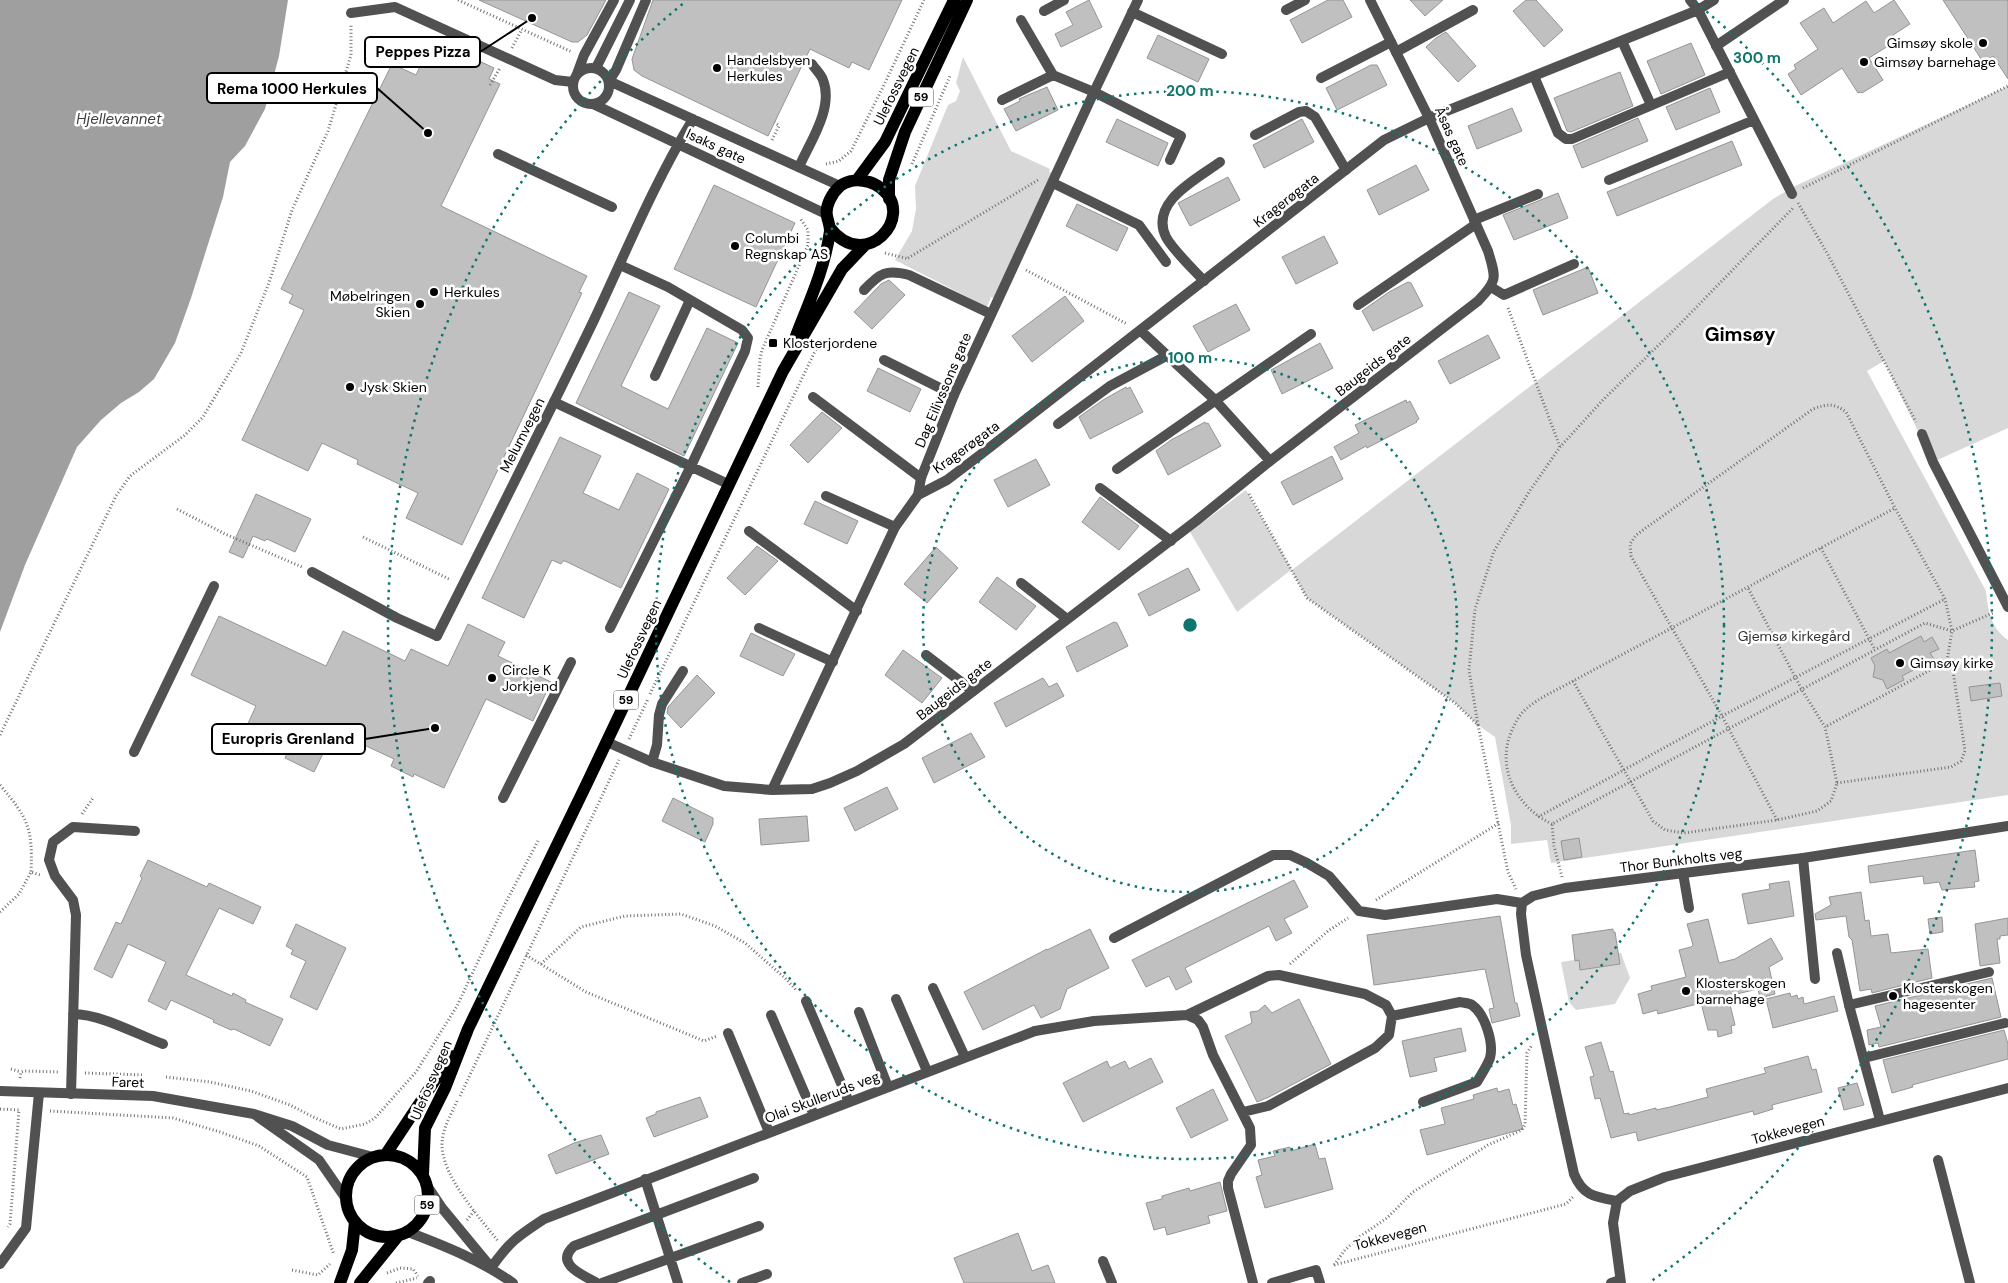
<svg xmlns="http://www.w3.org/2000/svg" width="2008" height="1283" font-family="'DM Sans',sans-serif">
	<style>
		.green { fill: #d8d8d8 }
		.water { fill: #9f9f9f }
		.building { fill: #c0c0c0; stroke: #959595 }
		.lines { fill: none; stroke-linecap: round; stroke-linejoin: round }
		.path { stroke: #737373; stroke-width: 3; stroke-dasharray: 1 2.5; stroke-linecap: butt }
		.service { stroke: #515151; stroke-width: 10 }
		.minor { stroke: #515151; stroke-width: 10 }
		.primary { stroke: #000; stroke-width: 12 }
		.ring { fill: none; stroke: #0f766e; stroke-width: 2.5; stroke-dasharray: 2.5 5 }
		.poi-dot { fill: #000; stroke: #fff; stroke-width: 2 }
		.labels { text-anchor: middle; stroke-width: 5; stroke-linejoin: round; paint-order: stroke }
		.shield { fill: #fff; stroke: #4c4c4c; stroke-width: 1 }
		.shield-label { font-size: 12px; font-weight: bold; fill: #000 }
		.poi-label { font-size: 14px; fill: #000; stroke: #fff; text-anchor: start }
		.street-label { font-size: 14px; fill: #000; stroke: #fff }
		.park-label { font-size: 14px; fill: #2f2f2f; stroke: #fff }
		.water-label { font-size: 15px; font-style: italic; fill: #404040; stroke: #fff }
		.district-label { font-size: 19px; font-weight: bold; fill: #000; stroke: #fff }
		.centre { fill: #0f766e; stroke: #fff; stroke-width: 2.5 }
		.ring-label { font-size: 15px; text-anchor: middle; font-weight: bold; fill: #0f766e; stroke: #fff; stroke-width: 5; stroke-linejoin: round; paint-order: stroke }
		.leader { fill: none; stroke: #000; stroke-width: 2 }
		.callout-dot { fill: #000; stroke: #fff; stroke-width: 2 }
		.callout { fill: #fff; stroke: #000; stroke-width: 2 }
		.callout-label { font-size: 15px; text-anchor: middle; font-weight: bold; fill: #000 }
	</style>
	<rect width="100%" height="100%" fill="#fff"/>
	<path class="green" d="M963,57L1011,151L1050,169L1049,173L1061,166L998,300L991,297L987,307L895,260L912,231L916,209L915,186L948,105L956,101L960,91L956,83Z
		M2008,86V428L1933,462L1884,361L1867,371L1986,591C1988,611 1991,628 2008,640V795L1551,863L1547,840L1511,844V825L1495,737L1478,725L1455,703L1307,598L1291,570L1237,612L1190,532L1246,490L1292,570L1773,199L1791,188Z
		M1621,953L1630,978L1615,1004L1576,1010L1569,1002L1561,962Z"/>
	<path class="water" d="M0,0H288L279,56L265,109L245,146L230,162L223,197L191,298L175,343L154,379L139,392L121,403L101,420L77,447L25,565L0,632Z"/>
	<path class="building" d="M479,0H606L587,35L578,42H572Z
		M653,0H902L869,70L852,62L849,68L810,49L768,136L642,76L634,70L632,59Z
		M1089,0L1102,27L1061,47L1055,34L1073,25L1066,12Z
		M1328,0H1343L1352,17L1302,43L1290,20Z
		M1410,0H1443L1425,16Z
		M1526,0H1536L1563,30L1544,47L1513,11Z
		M1894,0L1910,24L1893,35L1896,41L1869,58L1883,80L1862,93L1861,92L1858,93L1842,68L1801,95L1788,74L1796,69L1794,65L1818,49L1800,23L1824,8L1833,23L1866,1L1874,13Z
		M1943,0H2008V79L1993,56L1983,62Z
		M1446,32L1476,66L1458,82L1426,47L1436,38Z
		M1158,35L1209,59L1198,82L1147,58Z
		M433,39L494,68L489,79L500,84L441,206L587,276L579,292L582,293L462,545L406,518L418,493L357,464L358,460L322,443L308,471L242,440L304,310L289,303L293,295L281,289L392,64L416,75Z
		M1691,43L1705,75L1661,94L1647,61Z
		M1371,65H1377L1387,85L1337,110L1326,88Z
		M1620,72L1633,106L1571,132L1567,131L1554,98Z
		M1047,87L1058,110L1016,131L1004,109L1020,101L1019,99Z
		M1710,88L1720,112L1676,130L1666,107Z
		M1512,108L1522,131L1477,149L1468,126Z
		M1638,118L1648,141L1582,168L1573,146Z
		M1117,119L1168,143L1158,166L1106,142Z
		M1302,119L1314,142L1264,168L1253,145Z
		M1732,141L1742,165L1617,216L1607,192Z
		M1416,165L1429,190L1379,215L1367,190Z
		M1228,177L1240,200L1190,226L1178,203Z
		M714,185L795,223L756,307L674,269Z
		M1558,193L1568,218L1514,240L1503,215Z
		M1077,204L1128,228L1117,251L1066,226Z
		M1324,236L1338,263L1296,284L1282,257Z
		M1588,267L1598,293L1543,315L1533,290Z
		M889,280L905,295L872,329L854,312L881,284Z
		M1408,282L1411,283L1423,306L1373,331L1362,311L1389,292Z
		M629,292L660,306L621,386L668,409L707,328L738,343L684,456L576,403Z
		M1065,296L1084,321L1032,362L1012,336Z
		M1236,304L1250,330L1208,352L1193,326Z
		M1488,335L1500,358L1450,384L1438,361Z
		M1320,343L1333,368L1282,394L1271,370Z
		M878,368L921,389L910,412L867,391Z
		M1126,387L1127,389L1130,387L1143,412L1090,439L1079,417L1103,400Z
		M1406,400L1407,403L1410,401L1419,419L1416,421L1417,422L1367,448L1366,446L1341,460L1334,447L1359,433L1355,425Z
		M822,412L842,428L808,463L790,445Z
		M1205,422L1206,424L1208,423L1221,446L1168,475L1156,451L1171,440Z
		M560,437L601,456L583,493L619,510L637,473L669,489L621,588L565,561H563L561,564L552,560L524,618L482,598Z
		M1332,456L1343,479L1293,505L1281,482Z
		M1036,459L1050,485L1008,507L994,480Z
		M256,494L311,519L295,552L267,539L265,541L253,536L243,558L229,552Z
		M1100,497L1139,526L1119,550L1082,522Z
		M815,501L858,521L847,544L804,524Z
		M757,546L778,561L745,595L727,578Z
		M936,547L958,568L927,603L904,584Z
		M1188,568L1200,590L1149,616L1138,594Z
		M997,577L1036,606L1016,630L979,602Z
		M219,616L326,666L343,631L405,661L411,649L448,666L468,624L505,642L498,656L551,682L533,721L486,699L444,788L414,774L413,777L391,766L394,759L334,731L314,772L285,758L288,751L245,730L256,706L191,675Z
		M1114,622L1117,623L1128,646L1077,672L1066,647Z
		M751,633L795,654L783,676L740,656Z
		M1921,636L1924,642L1932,637L1939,649L1930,653L1934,659L1902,676L1904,680L1887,689L1883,680L1873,677L1875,666L1871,658L1887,649L1889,653Z
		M903,650L942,678L922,703L885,675Z
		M697,675L715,693L681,728L667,713L668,707Z
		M1043,678L1049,687L1057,683L1064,696L1006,727L994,703Z
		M2000,683L2002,696L1971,701L1969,687Z
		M971,733L985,757L934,783L922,758Z
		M887,787L898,809L855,831L844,808Z
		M673,798L713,818V824L705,842L662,821Z
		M807,816L809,841L761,845L759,819Z
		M1579,838L1582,857L1564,860L1561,841Z
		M1975,850L1979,881L1974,882L1975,887L1942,890L1939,882L1924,884L1923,876L1870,883L1868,866Z
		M148,860L207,887L209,883L261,907L253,924L219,908L186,975L232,996L233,993L246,1000L245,1002L283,1019L270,1046L234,1029L231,1030L213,1022L214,1020L171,1000L166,1010L148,1001L166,962L128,944L112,978L94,969L116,922L121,924L142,878L140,876Z
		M1294,880L1308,907L1284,919L1292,933L1276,941L1269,926L1185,968L1192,982L1176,990L1169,976L1146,987L1132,960Z
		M1789,881L1794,916L1748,924L1742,894L1770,889L1769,884Z
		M1861,892L1865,921L1869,920L1871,936L1888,934L1891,953L1928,949L1932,978L1872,993L1871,989L1860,991L1852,940L1849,937L1846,916L1816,920L1815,914L1831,905L1829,897Z
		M1500,916L1515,1003H1517L1520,1016L1492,1023L1489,1009L1494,1008L1485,969L1374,985L1367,935Z
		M1942,917L1943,932L1930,934L1928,919Z
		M2008,918V935L2000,936V939H1997L2000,963L1980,966L1975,924Z
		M1708,919L1719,963L1735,959L1771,938L1783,959L1769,967L1775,994L1760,998L1758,989L1728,996L1735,1025L1731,1026L1732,1033L1718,1037L1717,1030H1708L1701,1003L1658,1014L1657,1010L1643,1014L1638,994L1652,990L1651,986L1686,977L1679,950L1691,947L1693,945L1687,924Z
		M296,924L346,948L317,1010L290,997L306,961L291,954L293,950L286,946Z
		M1090,929L1109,968L1067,989L1060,1009L1041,1018L1034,1005L983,1030L964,992L1047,949V950Z
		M1613,929V932H1615L1620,964L1580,970L1579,960L1575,961L1572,935Z
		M1992,978L2001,1017L1879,1047L1878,1043L1869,1045L1867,1030L1881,1027L1875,1006Z
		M1790,993L1791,997L1797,995L1798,999L1803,997L1804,1004L1834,996L1838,1011L1773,1028L1766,999Z
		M1299,999L1331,1064L1269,1097L1257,1102L1225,1036L1252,1023L1250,1012L1258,1011L1265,1005L1272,1013Z
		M1461,1028L1466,1051L1434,1058L1437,1071L1410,1077L1402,1041Z
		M2004,1030L2008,1044V1059L1912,1085L1913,1087L1892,1093L1883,1060Z
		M1601,1042L1610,1072L1613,1071L1624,1114L1629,1113V1115L1656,1108V1110L1670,1107L1708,1097L1706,1089L1766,1073L1764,1068L1808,1056L1812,1070L1816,1069L1822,1092L1772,1105L1773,1109L1754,1115L1753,1111L1638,1141L1636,1132L1611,1138L1600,1098L1595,1099L1590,1077L1594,1076L1585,1047Z
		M1151,1058L1163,1082L1083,1122L1063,1083L1107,1061L1110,1068L1125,1061L1129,1069Z
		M1857,1083L1864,1105L1844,1110L1838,1088Z
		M1497,1088L1498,1092L1509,1089L1513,1105L1516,1104L1523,1129L1427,1155L1420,1130L1445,1124L1441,1108L1474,1099L1473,1095Z
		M1213,1089L1228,1120L1191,1138L1176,1108Z
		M700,1097L708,1117L654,1137L646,1118L656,1114V1112Z
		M601,1135L609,1154L556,1174L548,1155L574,1143Z
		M1315,1144L1319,1159L1325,1158L1333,1189L1265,1208L1256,1177L1262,1175L1258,1160L1275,1156L1273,1151L1290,1147L1291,1151Z
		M1220,1182L1227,1211L1208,1216L1210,1223L1167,1235L1165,1227L1154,1230L1146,1203L1162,1199V1196L1189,1188L1190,1191Z
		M1018,1233L1032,1271L1048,1265L1055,1283H964L954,1258Z"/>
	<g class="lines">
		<path class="path" d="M458,0L572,52
			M512,48L521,31
			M490,85L500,68
			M772,140L779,126L775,122
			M826,164L839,161L851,151L884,85L924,0
			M912,164L950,76
			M1803,188L2008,86
			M1798,203L1827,253L1916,422
			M885,253L909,259
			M908,258L1038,180
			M1026,270L1127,324
			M1508,308L1560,447
			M758,387L760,359L762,350L808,245V230L800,218
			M1249,494L1307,598L1455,703L1478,725L1508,872L1516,889
			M177,509L225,534L302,567
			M363,537L451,580
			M1821,548L1875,650
			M1573,681L1653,821L1665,830L1684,833L1777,820L1817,811L1831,801L1837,783L1825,727L1802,690L1748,588
			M650,694L819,343
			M1478,725L1469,670L1475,609L1494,551L1529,492L1560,447L1602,401L1676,328L1794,207
			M0,735L116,496L130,476L185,435L203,417L241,353L269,283L292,210L328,131L351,55V25
			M629,739L648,699
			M1837,783L1951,767L1961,761L1965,751L1953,671L1947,661
			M0,785C28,818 33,828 31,872
			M82,814L93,798
			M1538,817L1722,716L1945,599
			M1777,820L1722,716L1631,556L1630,544L1636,535L1813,409C1827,404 1834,403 1846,412L1895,508L1945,599L1952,631L1947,661L1825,727
			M1552,824C1518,808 1497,771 1510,735C1514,725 1518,716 1526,709C1538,698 1559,689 1573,681L1895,508
			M1562,877L1554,846L1552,824L1925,623L1952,631L1995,612
			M1376,900L1499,823
			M0,912L19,894L31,872L40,875
			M526,955L586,992L704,1041L717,1036
			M541,964L581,927L625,916L681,914L715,926L745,943L786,979L797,991
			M1290,964L1328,931L1348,918
			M11,1069L21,1072
			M85,1073L144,1075
			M166,1077L210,1082L251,1091L290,1105L313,1117L341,1129L365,1124L375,1118L416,1072L457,1006L505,904L539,839
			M20,1078L21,1072L24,1071L60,1072
			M460,1096L619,760
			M457,1101C451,1115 442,1129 442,1145C442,1176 479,1217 498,1241
			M0,1109L19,1110L10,1224L8,1227
			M50,1111L173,1118L220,1132L259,1146L307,1177L334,1255
			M467,1220L474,1211
			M1334,1265L1345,1250L1359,1237L1387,1218L1413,1192L1488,1145L1522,1130L1525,1125L1527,1053L1532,1045
			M1334,1265L1566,1204L1574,1196
			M292,1270L318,1275L330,1264
			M387,1273L400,1268L413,1269L418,1276
			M396,1283L417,1278"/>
		<path class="service" d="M1286,10L1305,0
			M1044,11L1064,0
			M1132,12L1222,54
			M351,13L395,7L555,80L573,82
			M1021,20L1053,75L1094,92L1181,136L1170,160
			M1622,41L1651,105
			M1716,46L1784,0
			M1396,52L1473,10
			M596,68L630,0
			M577,74L584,55L614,0
			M1534,76L1558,133L1566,139H1572L1730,72
			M1321,78L1391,42
			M609,81L616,70L646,0
			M1002,100L1053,75
			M1255,135L1299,112L1306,111L1315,117L1346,170
			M498,154L612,207
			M799,167C810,142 834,108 823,80C821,74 815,69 812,64
			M1053,183L1139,225L1166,262
			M1474,220L1538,194
			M1204,281C1194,270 1172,249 1166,237C1149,202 1197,179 1220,162
			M1491,287L1504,295L1574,264
			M864,290C880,273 886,269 909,275L991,314
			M1358,305L1476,224
			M884,360L954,395
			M655,376L690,300
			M813,397L921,478
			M554,402L728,484
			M1058,424L1110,386L1168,355
			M1117,469L1311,334
			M1100,488L1171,541
			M826,496L895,527
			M749,531L857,611
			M312,572L397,618L437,636
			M1021,583L1067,619
			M610,628L691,466L745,351L748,338L742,330L668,287L620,265
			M759,628L833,662
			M926,655L973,691
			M134,752L214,586
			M652,762L657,745L659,715L662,704L683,671
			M503,798L571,662
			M1803,858L1815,979
			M1683,873L1689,908
			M1114,938L1273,855H1290L1307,863L1329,876L1359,911L1385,915L1497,899L1522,903
			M1837,953L1849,1005L1880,1120
			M933,988L965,1057
			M896,999L927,1071
			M806,1001L849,1102
			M859,1012L888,1087
			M73,1014C101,1014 136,1034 163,1044
			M771,1015L814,1115
			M1187,1015L1198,1020L1203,1027L1213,1055L1250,1128L1251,1145L1231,1174L1228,1181V1188L1253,1283
			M1392,1016L1460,1002C1464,1003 1469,1003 1472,1005C1485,1014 1494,1043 1490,1058C1487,1066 1481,1075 1477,1082L1423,1102
			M1035,1031L1094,1021L1187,1015L1268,976L1279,975L1365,994L1386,1005L1392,1016L1389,1035L1375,1048L1268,1106L1243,1112
			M728,1033L769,1132
			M71,1094L76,915L73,900L55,876L49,860L53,842L73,827L135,831
			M1938,1160L1970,1283
			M645,1179L678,1283
			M1103,1261L1112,1283
			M0,1264L26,1228L39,1093
			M428,1283L430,1281
			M597,1283C583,1275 554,1264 574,1246L754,1178
			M602,1283L759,1226
			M742,1283L767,1274
			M1272,1283L1316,1270L1320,1283
			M1611,1283L1620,1280"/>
		<path class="minor" d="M1690,0L1698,10L1792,194
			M573 86a18 18 0 1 1 36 0a18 18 0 1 1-36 0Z
			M609,81L840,186
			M593,104L826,214
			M1609,180L1754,120
			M1141,331L1215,400L1270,461
			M1922,434L1933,462L2008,607
			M918,495L947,480L980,455L1384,140L1429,118L1698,10L1714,0
			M437,636C490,531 543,426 594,320C626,252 654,183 693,119
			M607,742L652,762L724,786L772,790L812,789L830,783L857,771L904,744L1196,521L1270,461L1478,301C1498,280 1496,278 1488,251L1429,118L1370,0
			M772,790L895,527L918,495L921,478L954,395L1094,92L1138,0
			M1849,1005L1989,972
			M1864,1058L2005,1023
			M0,1091L153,1096L254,1114
			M428,1187L442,1208L489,1265
			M346,1199L319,1160L254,1114L292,1126L328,1145L373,1157
			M1617,1201C1595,1197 1583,1196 1574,1174L1526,955L1521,914L1522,903L1533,896L1565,888L1803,858L2008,826
			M1617,1201L1630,1191L1665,1177L2008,1088
			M1617,1201L1613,1223L1621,1283
			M408,1232C445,1246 480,1260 513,1283
			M491,1268C509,1242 518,1236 544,1219L1035,1031"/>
		<path class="primary" d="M857,180L885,142L954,0
			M889,199V180L905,132L967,0
			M796,336C809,302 825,268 830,231C830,226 828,221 827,216C825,206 832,193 840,186C848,180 859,179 869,182C874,183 878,186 882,189C916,217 865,273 830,228
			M386,1154L451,1056
			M346 1196a41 41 0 1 1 82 0a41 41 0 1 1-82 0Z
			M423,1174L425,1128L445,1088L468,1029L588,781L783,371L842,269L864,246
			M340,1283L352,1250L355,1222
			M360,1283L398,1236"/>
	</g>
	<g class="ring">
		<circle cx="1190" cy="625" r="267"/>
		<circle cx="1190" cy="625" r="534"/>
		<path d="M730 1282A802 802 0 0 1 685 2M1695 2A802 802 0 0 1 1650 1282"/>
	</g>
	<g class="poi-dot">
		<circle cx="1983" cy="43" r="5"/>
		<circle cx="1864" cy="62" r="5"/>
		<circle cx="717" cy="68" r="5"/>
		<circle cx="735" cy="246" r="5"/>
		<circle cx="434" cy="292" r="5"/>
		<circle cx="420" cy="304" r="5"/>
		<rect x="768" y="338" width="10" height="10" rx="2.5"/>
		<circle cx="350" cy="387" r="5"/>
		<circle cx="1900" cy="663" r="5"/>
		<circle cx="492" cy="678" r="5"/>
		<circle cx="1686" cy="991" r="5"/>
		<circle cx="1893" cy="996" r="5"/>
	</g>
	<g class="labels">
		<g class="shield">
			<rect x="908.5" y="87.5" width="25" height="19" rx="4"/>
			<rect x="613.5" y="690.5" width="25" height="19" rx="4"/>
			<rect x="414.5" y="1195.5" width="25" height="19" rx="4"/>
		</g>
		<g class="shield-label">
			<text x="921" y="101">59</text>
			<text x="626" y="704">59</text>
			<text x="427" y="1209">59</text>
		</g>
		<g class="poi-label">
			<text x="1973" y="48" text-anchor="end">Gimsøy skole</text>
			<text x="727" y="65">Handelsbyen<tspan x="727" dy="16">Herkules</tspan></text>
			<text x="1874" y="67">Gimsøy barnehage</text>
			<text x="745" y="243">Columbi<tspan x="745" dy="16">Regnskap AS</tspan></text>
			<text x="444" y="297">Herkules</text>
			<text x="410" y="301" text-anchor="end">Møbelringen<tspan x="410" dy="16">Skien</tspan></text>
			<text x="783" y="348">Klosterjordene</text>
			<text x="360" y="392">Jysk Skien</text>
			<text x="1910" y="668">Gimsøy kirke</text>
			<text x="502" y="675">Circle K<tspan x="502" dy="16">Jorkjend</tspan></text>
			<text x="1696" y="988">Klosterskogen<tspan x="1696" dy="16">barnehage</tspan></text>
			<text x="1903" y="993">Klosterskogen<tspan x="1903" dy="16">hagesenter</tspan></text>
		</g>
		<g class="street-label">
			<text transform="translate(896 86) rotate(-64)" y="5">Ulefossvegen</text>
			<text transform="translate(1452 136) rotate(66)" y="5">Åsas gate</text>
			<text transform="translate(716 146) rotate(25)" y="5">Isaks gate</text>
			<text transform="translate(1286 200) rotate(-38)" y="5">Kragerøgata</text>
			<text transform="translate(1373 365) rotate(-38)" y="5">Baugeids gate</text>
			<text transform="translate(943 390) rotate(-67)" y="5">Dag Eilivssons gate</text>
			<text transform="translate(522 435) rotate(-63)" y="5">Melumvegen</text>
			<text transform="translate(966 447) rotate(-36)" y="5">Kragerøgata</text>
			<text transform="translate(639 639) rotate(-65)" y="5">Ulefossvegen</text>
			<text transform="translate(954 689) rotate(-38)" y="5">Baugeids gate</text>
			<text transform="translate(1681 860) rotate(-7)" y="5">Thor Bunkholts veg</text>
			<text transform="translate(431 1080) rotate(-67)" y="5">Ulefossvegen</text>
			<text transform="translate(128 1082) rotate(2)" y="5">Faret</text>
			<text transform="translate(822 1097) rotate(-21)" y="5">Olai Skulleruds veg</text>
			<text transform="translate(1788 1130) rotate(-15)" y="5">Tokkevegen</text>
			<text transform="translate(1390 1236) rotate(-15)" y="5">Tokkevegen</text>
		</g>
		<g class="park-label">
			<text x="1794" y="641">Gjemsø kirkegård</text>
		</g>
		<g class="water-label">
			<text x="119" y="124">Hjellevannet</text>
		</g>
		<g class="district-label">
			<text x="1740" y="341">Gimsøy</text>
		</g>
	</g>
	<circle cx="1190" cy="625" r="8" class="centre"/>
	<g class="ring-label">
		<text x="1757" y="63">300 m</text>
		<text x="1190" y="96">200 m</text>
		<text x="1190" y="363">100 m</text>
	</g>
	<path class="leader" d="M532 18L480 52M428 133L377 88M435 728L365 739"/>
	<g class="callout-dot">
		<circle cx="532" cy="18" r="5"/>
		<circle cx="428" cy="133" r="5"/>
		<circle cx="435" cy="728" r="5"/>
	</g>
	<g class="callout">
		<rect x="365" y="37" width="115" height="30" rx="5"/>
		<rect x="207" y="73" width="170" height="30" rx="5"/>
		<rect x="212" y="724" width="153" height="30" rx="5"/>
	</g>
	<g class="callout-label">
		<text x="423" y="57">Peppes Pizza</text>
		<text x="292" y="94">Rema 1000 Herkules</text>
		<text x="288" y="744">Europris Grenland</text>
	</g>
</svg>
